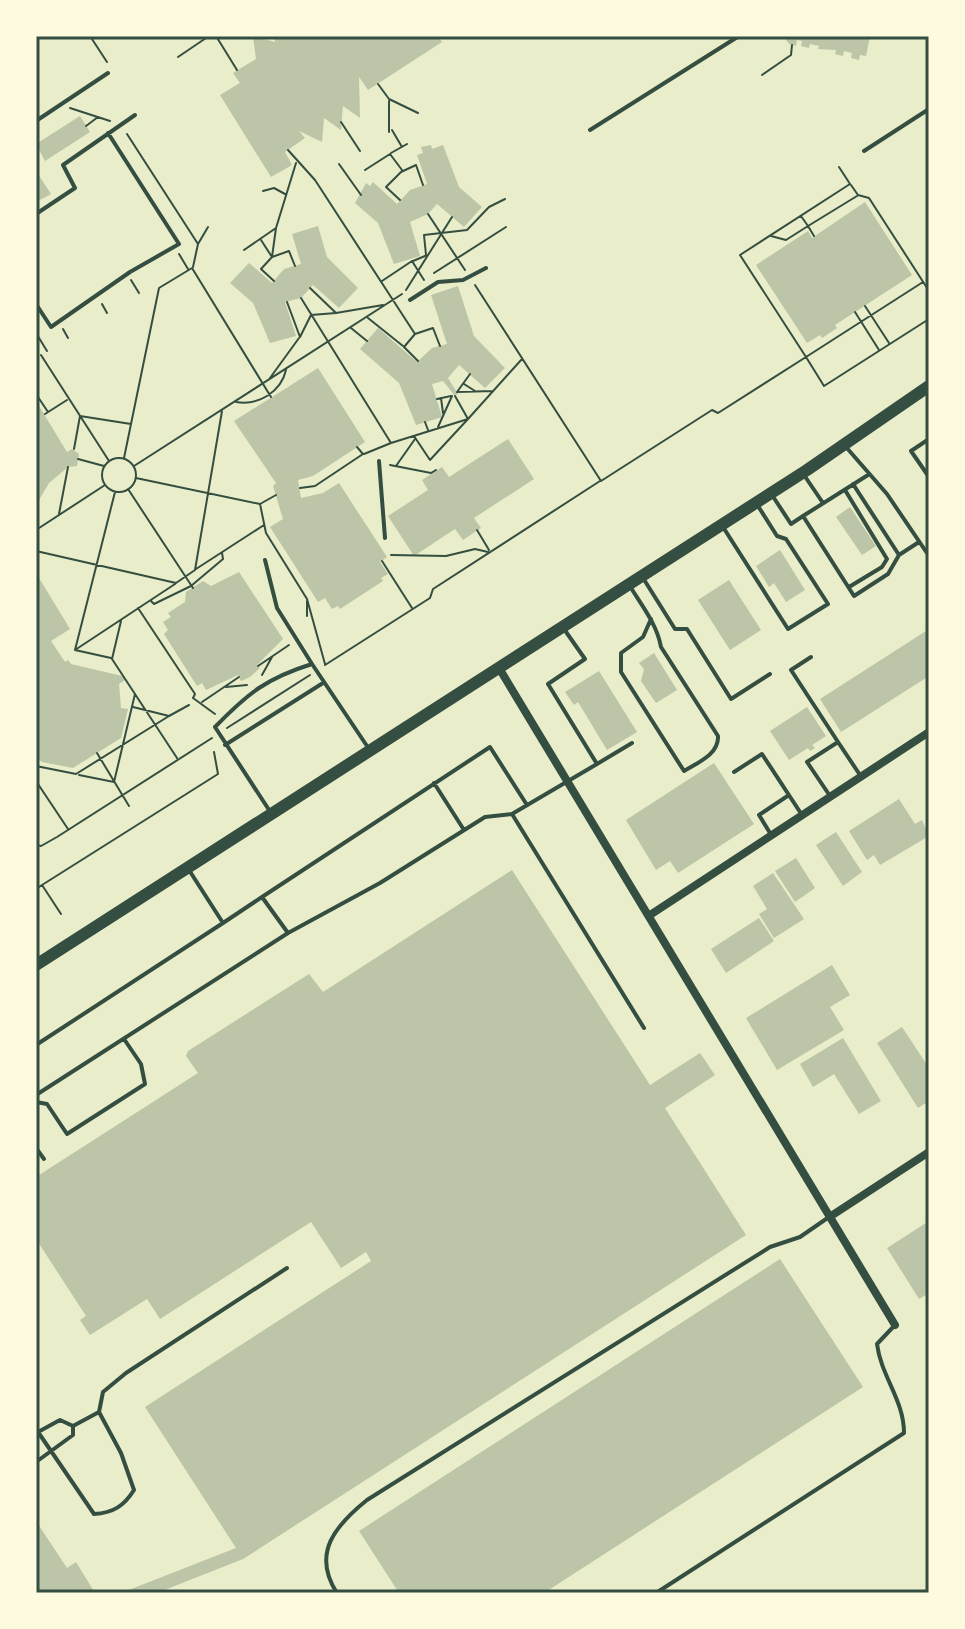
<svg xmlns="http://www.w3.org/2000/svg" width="965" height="1629" font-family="Mulish,sans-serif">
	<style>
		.building { fill: #bcc5a7 }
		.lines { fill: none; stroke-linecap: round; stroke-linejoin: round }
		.path { stroke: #344e41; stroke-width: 2 }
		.service { stroke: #344e41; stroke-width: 4 }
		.minor { stroke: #344e41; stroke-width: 8 }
		.primary { stroke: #344e41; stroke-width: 12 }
		.neatline { fill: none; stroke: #344e41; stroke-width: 3 }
	</style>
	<rect width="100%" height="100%" fill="#e9edc9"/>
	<path class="building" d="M253,36L275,42L274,36H438L442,42L368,90L359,77L360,118L343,106L341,130L324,118L322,142L299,131L305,138L285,152L292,165L271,177L220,95L240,83L233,73L256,59Z
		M784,36H870L866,56L860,55L859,60L851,58L852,53L844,51L843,56L835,54L836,50L818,49L819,46L810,44L809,48L801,46L802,41L797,40L796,46L789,44Z
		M80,116L90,132L45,161L36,144Z
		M431,145L432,149L443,145L459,187L482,207L464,227L437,204L428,214L410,222L420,256L394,264L378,223L355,203L366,183L370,186L373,182L397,204L410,190L427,184L417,155L423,153L421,147Z
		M36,171L51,194L40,200L36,195Z
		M865,202L912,275L835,325L837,328L822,338L820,335L807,343L756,265L808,231L812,238Z
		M318,226L327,257L358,288L339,308L313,285L301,298L285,302L296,336L270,343L253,303L230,283L249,263L272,283L284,269L301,264L292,234Z
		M458,286L474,336L505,368L485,388L459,365L448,378L458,394L455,396L443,381L432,384L442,417L416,425L399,383L360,349L378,328L417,362L432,348L447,344L431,295Z
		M318,368L365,442L313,476L298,480L301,498L323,493L339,483L387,557L380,562L388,574L381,578L383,581L340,609L338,606L332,609L325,598L318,602L270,527L283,519L273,486L276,483L234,421Z
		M36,401L67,452L72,449L79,454L77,466L68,467L49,483L36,505Z
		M508,439L534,479L474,518L481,528L463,540L455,529L414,556L388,516L428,490L422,480L442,467L449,477Z
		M850,507L876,546L862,555L836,517Z
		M780,550L805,590L786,602L774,583L769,587L756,566Z
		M239,572L283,639L257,665L260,668L250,677L241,681L238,675L206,690L202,683L197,686L164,634L168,630L163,622L171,617L168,613L185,602L186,592L203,581L211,586Z
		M36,573L70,629L51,641L65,662L68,660L71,664L122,676L125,680L119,684L121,708L128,709L121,738L73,768L42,762L36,757Z
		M729,580L761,630L730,650L698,600Z
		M929,629V676L841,732L820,699Z
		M654,653L677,690L656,703L641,681L644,669L639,663Z
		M599,671L637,732L607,750L578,702L574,705L565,692Z
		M807,707L826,736L812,745L815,748L810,751L808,748L789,760L770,731Z
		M714,763L754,824L678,873L670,861L656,870L626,820Z
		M899,799L915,824L922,820L929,836L880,865L874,855L867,860L849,831Z
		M836,832L862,872L843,886L816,845Z
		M796,858L815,888L795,902L775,871Z
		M512,870L650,1085L700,1053L715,1075L665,1108L746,1235L243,1559L157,1593H121L236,1548L145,1407L371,1261L366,1252L341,1268L311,1222L160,1319L147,1299L90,1335L80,1320L86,1316L36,1239V1177L198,1073L186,1056L188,1051L309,974L323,992Z
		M773,873L804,919L774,938L759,914L767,909L753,886Z
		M759,918L774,941L726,973L711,949Z
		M832,965L850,995L830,1007L844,1030L777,1070L746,1018Z
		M902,1027L929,1068V1101L918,1108L877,1043Z
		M843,1038L881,1101L859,1114L834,1074L813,1087L800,1064Z
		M929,1221V1293L919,1299L887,1248Z
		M780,1259L863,1387L544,1593H399L359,1531Z
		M36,1521L67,1568L76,1562L95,1593H36Z"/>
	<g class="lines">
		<path class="path" d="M90,36L107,62
			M216,36L237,70
			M178,57L209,36
			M762,75L791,55L792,45
			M378,84L389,99L418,113
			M389,101V132
			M70,108L110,121
			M341,122L360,151
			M86,126L98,117
			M392,130L402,147
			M127,134L198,244
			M288,150L315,180L415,334
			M391,153L407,144
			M339,164L361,195
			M365,170L390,154L402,170
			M851,185L858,195L869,198L929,291
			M263,191L274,188L285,194
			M400,200L386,187L401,172L416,165L423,185
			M428,214L465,270
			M771,236L786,240L808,226L801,216
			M814,236L808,226L857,196
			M261,240L272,257L289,251L295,266
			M244,250L276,228L296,163
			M179,254L188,269
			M426,255L424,235L467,230L489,207L505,199
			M413,261L425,256
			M193,267L198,244L208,227
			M434,273L506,227
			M131,280L139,293
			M274,281L261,269L272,257L276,228
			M382,281L412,261L424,280
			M923,282L806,357L824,386L929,319
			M475,285L601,481L712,410L718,413L806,357L740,255L850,184L839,167
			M310,288L336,313L383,305
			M406,290L452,217
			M301,298L391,443L468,419L522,359
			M287,302L300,337L311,315L336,313
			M102,304L107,313
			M865,306L889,343
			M855,312L879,350
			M368,318L403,346
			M351,328L367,341
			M63,329L68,338
			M36,333L47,351
			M41,355L109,461
			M418,361L404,347L415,334L433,328L440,346
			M470,374L457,392L493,391
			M270,378L299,338
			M464,384L475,391
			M36,394L48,412
			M441,398L443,413
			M437,399L451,396
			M236,402C258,406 281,392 286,370
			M45,414L67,400
			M425,422L428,430
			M438,427L452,396
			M414,436L430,460L468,419L455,396
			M74,449L80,416L131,424
			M364,454L391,443
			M102 475a17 17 0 1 1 34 0a17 17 0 1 1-34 0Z
			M124,458L159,288L192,268L271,397
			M78,459L104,466
			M390,465L431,473L436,470
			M134,466L402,294
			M396,466L415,439
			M136,478L260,504L276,495
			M300,488L315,486L363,454L357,447
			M128,489L193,588
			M115,492L75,650L175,584
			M260,504L266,533L307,599L325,664
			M59,514L68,467
			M36,530L105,485
			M477,530L489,550
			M36,551L176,583L195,570L222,411
			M391,555L446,556L475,549L488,552
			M382,561L412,608
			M196,569L264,525
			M151,601L154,604L191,586L223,559L222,553
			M307,601V616
			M138,608L195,694L193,698L215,714
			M121,621L112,659L177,758
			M75,650L111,658
			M325,665L430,598L433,589L600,481
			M258,666L289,645
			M262,675L272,657
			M226,687L247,685
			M202,702L239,677
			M133,707L169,716L189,705
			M227,728L310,675
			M97,753L129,806
			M36,766L76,774L169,716
			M79,775L114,782L135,694
			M36,781L68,829
			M36,845L41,846L57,837L212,738
			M42,885L218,774L214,752
			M36,889L42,885L61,914"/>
		<path class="service" d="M36,121L108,73
			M590,130L739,36
			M864,151L929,109
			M36,214L75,188L63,165L135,115
			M410,300L438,282L463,280L486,268
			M36,304L51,327L130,272L179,244L108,133
			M929,439L911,451L929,477
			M846,447L887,494L929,556
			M379,461L385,538
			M804,475L823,503
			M853,484L899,555L888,574L854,596L803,516L868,475
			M845,490L887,559L882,567L849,587
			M772,495L791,524L803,516
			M723,527L788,629L828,604L786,539L777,536L758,506
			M899,555L919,542
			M265,560L277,608L312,664
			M643,578L675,629H687L731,699L770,674
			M631,588C643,607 657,625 661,647L718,736C719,754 699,762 684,771L621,672V653L643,637L651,619
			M564,629L585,659L548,684L597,764L632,743
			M811,657L791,670L838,742
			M225,745L323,683
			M734,772L762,754L802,815
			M434,783L464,830
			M830,796L807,762L838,742L860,775
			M271,813L215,727C248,693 267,678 312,664L369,749
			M512,814L644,1028
			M770,833L759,815L789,795
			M189,870L223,923L262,897L288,933
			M262,897L490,747L527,805
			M36,1045L223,923
			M36,1095L288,933L380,883L485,817L512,814L597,764
			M36,1102L47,1104L67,1134L145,1084L141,1064L124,1039
			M36,1148L44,1159
			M73,1426L99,1412
			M36,1429L94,1514C113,1513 124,1506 134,1490L121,1453L99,1412L103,1392L126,1373L287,1268
			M36,1462L73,1435V1426L60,1420L38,1432
			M337,1593C311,1553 336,1525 367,1500L770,1247L800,1237L829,1217
			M656,1593L904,1433C904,1400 881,1376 877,1344L895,1325"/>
		<path class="minor" d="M499,668L895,1325
			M650,915L929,732
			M831,1216L929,1152"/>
		<path class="primary" d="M36,965L807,470L929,386"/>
	</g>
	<rect width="965" height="1629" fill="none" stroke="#fefae0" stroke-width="76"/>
	<rect x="38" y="38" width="889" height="1553" class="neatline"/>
</svg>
